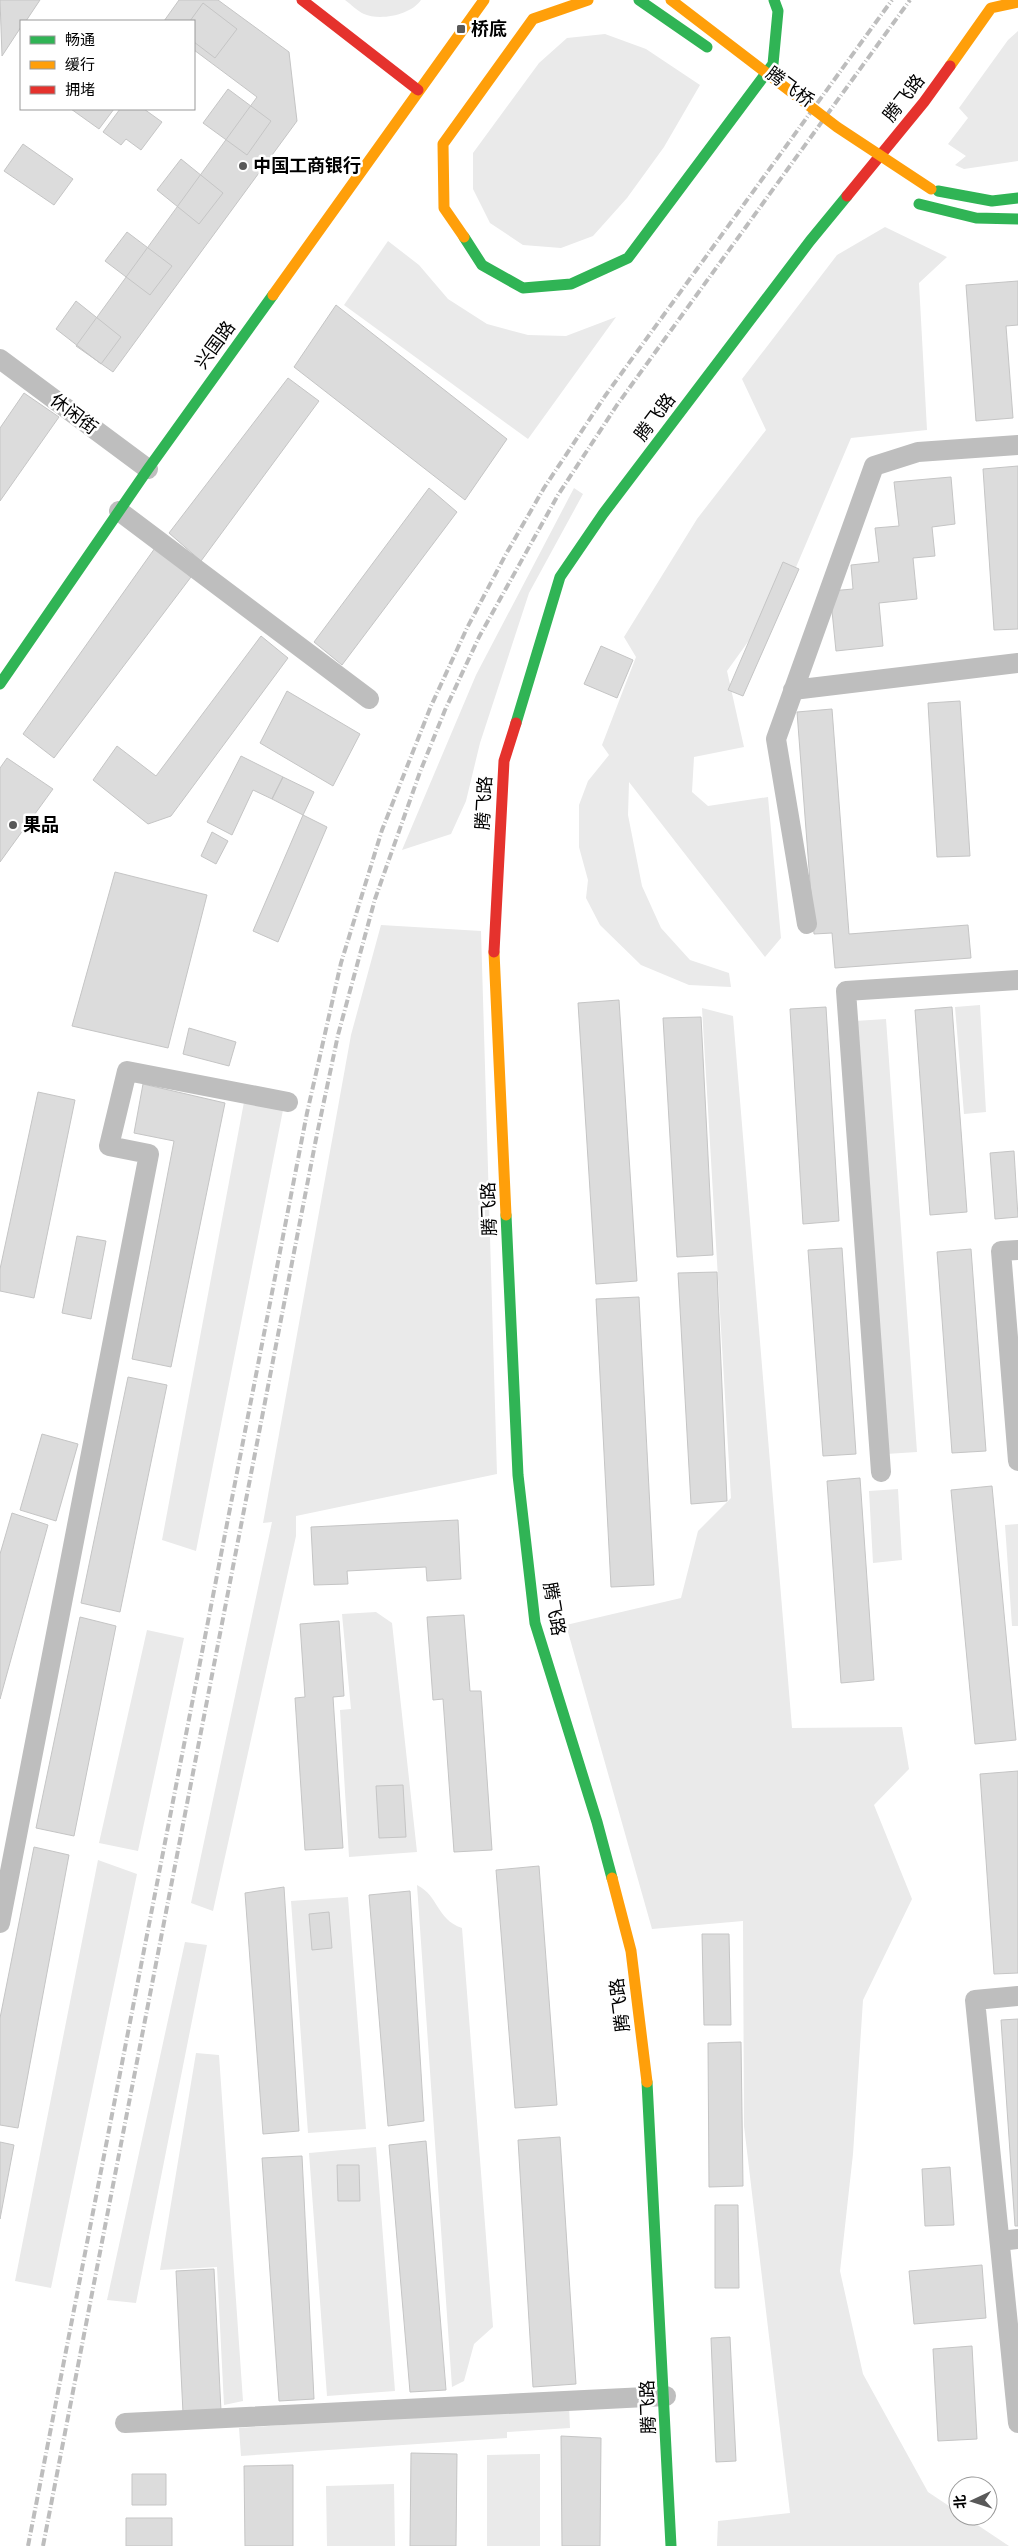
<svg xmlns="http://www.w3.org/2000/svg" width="1018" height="2546" font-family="Montserrat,'Noto Sans SC',sans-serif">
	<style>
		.green { fill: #eaeaea }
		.building { fill: #dcdcdc; stroke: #c5c5c5 }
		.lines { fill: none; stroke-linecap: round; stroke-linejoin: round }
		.street { stroke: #bebebe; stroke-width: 20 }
		.fast { stroke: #30b455; stroke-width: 11 }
		.slow { stroke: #ff9f0a; stroke-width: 11 }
		.jam { stroke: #e5322d; stroke-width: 11 }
		.rail { stroke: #bdbdbd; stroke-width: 4; stroke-dasharray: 8 2.5 1 2.5; stroke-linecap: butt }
		.slow-bridge { stroke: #ff9f0a; stroke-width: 11 }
		.poi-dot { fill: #595959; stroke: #fff; stroke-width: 2 }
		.labels { text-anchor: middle; stroke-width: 5; stroke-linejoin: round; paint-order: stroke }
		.poi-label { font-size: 18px; font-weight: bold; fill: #000; stroke: #fff; text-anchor: start }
		.street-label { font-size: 18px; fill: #000; stroke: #fff }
	</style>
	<rect width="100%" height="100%" fill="#fff"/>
	<path class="green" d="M345,0H421C411,15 380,21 364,14C357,11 351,4 345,0Z
		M1018,31V161L964,169L955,165L966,156L948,144L968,118L959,108L1008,40Z
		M605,34L646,49L700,85L664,147L627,198L593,236L561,248L523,245L490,223L473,189V153L539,63L567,38Z
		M885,227L947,257L919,283L927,430L851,438L788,586L727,671L744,747L694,757L692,792L708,806L768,797L781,938L765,957L629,782L628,815L642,886L661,928L690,960L729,973L731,987L689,985L641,965L600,925L586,898L588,880L579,847V805L588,781L609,755L602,745L636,657L624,637L697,519L766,430L742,379L837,255Z
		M388,241L419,265L448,299L487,324L528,335L566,336L616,317L528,439L344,305Z
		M574,488L583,494L529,593L480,743L466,801L451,834L402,850L476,675Z
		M381,925L481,931L497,1474L296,1516V1536L213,1911L191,1903L272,1522L263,1523L351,1035Z
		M980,1005L986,1112L964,1114L955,1007Z
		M702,1008L733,1016L792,1728L902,1727L909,1769L874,1805L912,1899L863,2000L853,2154L840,2271L863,2374L928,2492L958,2512V2516H964L1009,2546H717L718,2521L790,2513L744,2126L743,1921L652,1929L566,1625L681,1598L698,1531L731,1498Z
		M886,1019L917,1452L886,1454L855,1021Z
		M244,1102L283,1110L196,1551L162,1540Z
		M898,1489L902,1560L873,1563L869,1491Z
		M1018,1524V1626H1012L1005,1525Z
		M376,1612L392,1623L417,1852L349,1857L340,1710L351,1709L342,1614Z
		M147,1630L184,1638L138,1851L99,1843Z
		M98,1860L137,1874L51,2288L15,2281Z
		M417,1885C439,1896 436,1919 462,1928L493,2327L474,2344L464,2381L452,2387Z
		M348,1897L366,2129L308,2133L291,1901Z
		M185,1942L207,1945L136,2303L107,2300Z
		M196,2053L219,2055L243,2401L224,2405L217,2267L160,2270Z
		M376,2147L395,2391L327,2396L309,2153Z
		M569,2406L570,2428L507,2432V2438L241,2456L239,2428Z
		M540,2454V2546H487V2455Z
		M394,2484L395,2546H327L326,2486Z"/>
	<path class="building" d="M0,0H40L26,21H21V27L2,56Z
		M179,0H218L289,52L297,121L113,372L76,346L257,97L194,50V21H164Z
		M203,3L237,29L215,58L194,42V21H190Z
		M228,89L271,121L247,155L203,123Z
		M71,109H114L99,129Z
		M120,109H144L162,122L141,150L126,139L121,145L103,132Z
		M23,144L73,179L54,205L4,171Z
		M181,159L223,193L199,224L157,190Z
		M127,232L172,266L150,295L105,261Z
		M1018,281V325L1006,326L1013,418L976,421L966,285Z
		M76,301L121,337L101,364L56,329Z
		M336,305L507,439L465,500L294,367Z
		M288,378L319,401L201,561L169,533Z
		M24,393L59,417L0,501V428Z
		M1018,466V629L994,630L983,469Z
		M951,477L955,524L932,527L935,556L913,558L917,599L879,603L883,646L836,651L830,591L853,589L851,565L879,562L875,528L899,526L894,482Z
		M429,488L457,512L342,665L314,642Z
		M155,548L191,577L54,758L23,734Z
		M783,562L799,569L743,696L728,690Z
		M261,636L288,658L171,816L148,824L93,780L117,746L156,776Z
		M601,646L633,660L617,698L584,684Z
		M287,691L360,734L333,786L260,743Z
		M960,701L970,856L937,857L928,703Z
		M832,709L849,934L968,925L971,958L835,968L832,933L814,934L797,712Z
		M241,756L283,777L272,799L253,790L232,835L207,822Z
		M7,758L53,789L0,862V768Z
		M283,777L314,792L303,815L272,799Z
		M303,815L327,827L278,942L253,931Z
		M212,832L228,841L216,864L201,856Z
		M115,872L207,895L168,1048L72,1026Z
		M619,1000L637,1281L596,1284L578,1003Z
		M826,1007L839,1221L803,1224L790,1009Z
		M952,1007L967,1212L930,1215L915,1010Z
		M701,1017L713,1255L677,1257L663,1018Z
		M189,1028L236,1042L229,1066L183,1054Z
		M143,1084L225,1103L171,1367L132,1359L174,1141L134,1133Z
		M38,1092L75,1100L34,1298L0,1291V1269Z
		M1014,1151L1018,1217L995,1219L990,1153Z
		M77,1236L106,1241L91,1319L62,1313Z
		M842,1248L856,1454L823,1456L808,1250Z
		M971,1249L986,1451L952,1453L937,1252Z
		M717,1272L727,1501L691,1504L678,1273Z
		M639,1297L654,1585L611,1587L596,1299Z
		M128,1377L167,1385L120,1612L81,1603Z
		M42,1434L78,1444L56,1521L20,1510Z
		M860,1478L874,1680L841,1683L827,1481Z
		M992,1486L1016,1740L975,1744L951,1490Z
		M12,1513L48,1525L0,1699V1554Z
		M458,1520L461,1579L427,1581L426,1567L347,1571L348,1584L314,1585L311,1527Z
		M464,1615L470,1691H481L492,1850L454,1852L443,1699L433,1700L427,1617Z
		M80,1617L116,1626L74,1836L36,1828Z
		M339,1621L344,1696L333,1697L343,1848L305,1850L295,1698L305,1697L300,1624Z
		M1018,1771V1973L994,1974L980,1774Z
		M403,1785L406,1837L379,1838L376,1786Z
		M34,1847L69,1855L18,2128L0,2125V2018Z
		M539,1866L557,2105L515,2108L496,1870Z
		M284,1887L299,2131L263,2134L245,1893Z
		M410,1891L424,2121L388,2126L369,1895Z
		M329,1912L332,1948L312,1950L309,1914Z
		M702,1934H729L731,2025H704Z
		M1018,2019V2226H1015L1001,2020Z
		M741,2042L743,2186L709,2187L708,2043Z
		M560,2137L576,2384L533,2387L518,2140Z
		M426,2141L446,2390L410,2392L389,2145Z
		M0,2142L14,2145L0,2219Z
		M302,2156L314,2399L279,2401L262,2158Z
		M337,2165H359L360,2201H338Z
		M950,2167L954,2225L925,2226L922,2169Z
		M715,2205H738L739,2288H715Z
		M982,2265L986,2318L914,2324L909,2271Z
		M214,2269L221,2411L183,2413L176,2271Z
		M730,2337L736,2461L716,2462L711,2338Z
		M972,2346L977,2439L938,2441L933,2349Z
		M561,2436L601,2438L600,2546H562Z
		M411,2453L457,2454L456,2546H410Z
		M293,2465V2546H245L244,2466Z
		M132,2474H166V2505H132Z
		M126,2518H172V2546H126Z"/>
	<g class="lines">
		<path class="street" d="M0,359L148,469
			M119,511L369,699
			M793,690L1018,663
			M807,924L776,739L874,466L918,452L1018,445
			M1018,1250L1001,1251L1018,1461
			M881,1472L846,991L1018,980
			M0,1923L149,1154L109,1146L127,1071L288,1102
			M1018,1996L975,2000L1018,2423
			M1000,2241L1018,2239
			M125,2423L666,2396"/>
		<path class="fast" d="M639,0L707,47
			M938,191L992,201L1018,198
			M919,204L976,218L1018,219
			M464,237L482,265L523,288L571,284L628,258L773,64L778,11L774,0
			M0,684L148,469L273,295
			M516,723L560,577L603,514L810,241L847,196
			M506,1215L518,1475L535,1623L597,1822L612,1878
			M647,2082L671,2546"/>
		<path class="slow" d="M950,66L991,8L1018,2
			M464,237L444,208L443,144L533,19L588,0
			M273,295L484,0
			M494,952L506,1215
			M612,1878L631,1951L647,2082"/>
		<path class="jam" d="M302,0L418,90
			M847,196L924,102L950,66
			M494,952L504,761L516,723"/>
		<path class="rail" d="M28,2546L307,1113L341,963L382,830L431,706L467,628L506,554L544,488L605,396L892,0
			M43,2546L316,1139L338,1035L375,899L420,772L445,710L479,637L558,495L617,405L910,0"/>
		<path class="slow-bridge" d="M671,0L837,127L931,189"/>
	</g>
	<g class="poi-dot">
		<rect x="456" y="24" width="10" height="10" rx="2.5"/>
		<circle cx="243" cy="166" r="5"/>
		<circle cx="13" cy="825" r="5"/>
	</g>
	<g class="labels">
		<g class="poi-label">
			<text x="471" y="35">桥底</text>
			<text x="253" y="172">中国工商银行</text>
			<text x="23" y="831">果品</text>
		</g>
		<g class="street-label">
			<text transform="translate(790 87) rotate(36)" y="6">腾飞桥</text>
			<text transform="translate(904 98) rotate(-52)" y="6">腾飞路</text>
			<text transform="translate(215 345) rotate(-54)" y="6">兴国路</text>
			<text transform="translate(74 414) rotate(37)" y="6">休闲街</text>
			<text transform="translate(655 417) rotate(-53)" y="6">腾飞路</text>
			<text transform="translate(484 803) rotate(-87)" y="6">腾飞路</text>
			<text transform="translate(489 1209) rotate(-92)" y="6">腾飞路</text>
			<text transform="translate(554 1609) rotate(80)" y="6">腾飞路</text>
			<text transform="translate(620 2005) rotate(-97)" y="6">腾飞路</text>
			<text transform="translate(648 2407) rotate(-92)" y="6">腾飞路</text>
		</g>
	</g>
	<rect x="20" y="20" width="175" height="90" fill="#ffffff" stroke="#999999"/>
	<rect x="30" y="36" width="25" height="8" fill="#30b455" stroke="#999999"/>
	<text x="65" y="45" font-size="15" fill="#000000">畅通</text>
	<rect x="30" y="61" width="25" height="8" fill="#ff9f0a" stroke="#999999"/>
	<text x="65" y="70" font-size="15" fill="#000000">缓行</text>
	<rect x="30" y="86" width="25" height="8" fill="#e5322d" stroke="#999999"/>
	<text x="65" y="95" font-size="15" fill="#000000">拥堵</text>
	<g transform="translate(973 2501) rotate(266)"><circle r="24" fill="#ffffff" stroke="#999999"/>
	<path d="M0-4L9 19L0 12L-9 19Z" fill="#595959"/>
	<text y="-8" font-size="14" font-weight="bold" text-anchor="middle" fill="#000000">北</text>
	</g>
</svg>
